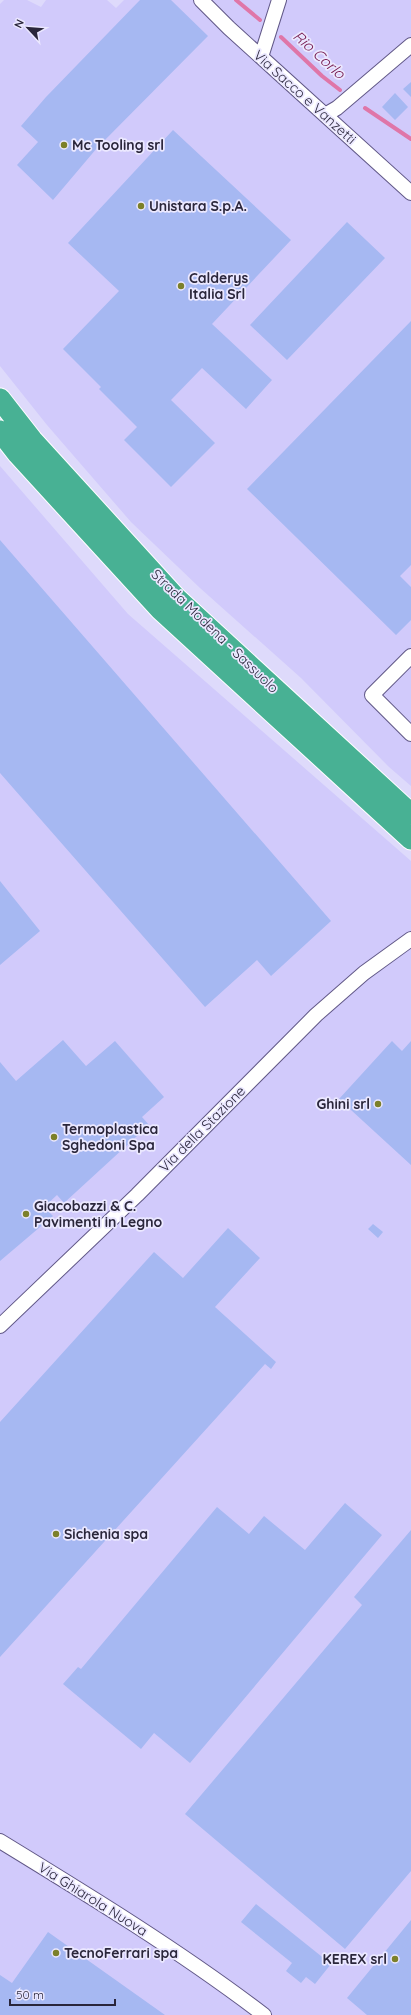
<svg xmlns="http://www.w3.org/2000/svg" width="411" height="2015" font-family="Quicksand,sans-serif">
	<style>
		.built { fill: #d1cafb }
		.lines { fill: none; stroke-linecap: round; stroke-linejoin: round }
		.stream { stroke: #df76a8; stroke-width: 4 }
		.building { fill: #a6b8f2 }
		.minor-casing { stroke: #615887; stroke-width: 16 }
		.highway-casing { stroke: #fff; stroke-width: 23 }
		.minor { stroke: #fff; stroke-width: 14 }
		.highway { stroke: #48b194; stroke-width: 21 }
		.poi-dot { fill: #7c802a; stroke: #ebe8ff; stroke-width: 1.5 }
		.labels { text-anchor: middle; stroke-width: 3.5; stroke-linejoin: round; paint-order: stroke }
		.street-label { font-size: 14px; fill: #2a263b; stroke: #ebe8ff }
		.poi-label { font-size: 14px; font-weight: bold; fill: #2a263b; stroke: #ebe8ff; text-anchor: start }
		.water-label { font-size: 15px; font-style: italic; fill: #73144a; stroke: #ebe8ff }
	</style>
	<rect width="100%" height="100%" fill="#dedafb"/>
	<path class="built" d="M4,0H27L41,7L46,0H107L116,8L124,0H411V786L389,767L301,678L200,588L131,522L47,425L0,366V4Z
		M0,466L128,614L411,861V2015H0Z"/>
	<g class="lines">
		<path class="stream" d="M236,0L260,20
			M281,37L322,76L340,90
			M365,108L411,139"/>
	</g>
	<path class="building" d="M140,0H171L208,36L97,148L53,200L17,165L38,142L21,126L46,97Z
		M411,82V97L403,89Z
		M395,93L408,107L395,120L382,107Z
		M173,130L291,240L212,324L272,380L246,409L202,368L171,400L215,443L171,487L124,440L137,427L99,389L101,387L63,349L119,291L68,243Z
		M347,222L385,258L287,360L250,325Z
		M411,321V565L400,576L411,587V620L396,635L247,489Z
		M0,540L331,921L271,976L257,960L205,1007L0,773Z
		M0,881L40,931L0,965Z
		M63,1040L86,1066L115,1041L164,1097L142,1117L149,1125L64,1203L57,1195L42,1209L45,1212L47,1210L53,1216L0,1261V1062L16,1081Z
		M392,1041L402,1051L411,1041V1165L339,1099Z
		M373,1224L383,1232L378,1238L368,1229Z
		M228,1228L260,1258L215,1307L276,1362L271,1369L265,1364L0,1657V1422L154,1252L183,1278Z
		M345,1503L382,1535L190,1763L154,1733L141,1749L63,1684L78,1667L81,1669L217,1507L249,1534L264,1516L305,1550Z
		M411,1530V1871L345,1949L185,1814L362,1605L354,1597Z
		M256,1904L331,1964L315,1984L306,1977L301,1983L286,1971L292,1963L241,1922Z
		M411,1920V2015H367L347,1998Z
		M48,1932L165,2015H0V1975L12,1983Z"/>
	<g class="lines">
		<g class="minor-casing">
			<path id="minor" d="M201,0L229,28L411,193
				M261,57L279,0
				M325,115L337,108L411,45
				M411,656L372,695L411,734
				M0,1326L137,1195L316,1015L364,973L411,939
				M0,1841C90,1896 180,1951 264,2015"/>
		</g>
		<g class="highway-casing">
			<path id="highway" d="M0,399L32,440L176,598L411,814
				M0,431L18,454L160,609L411,839"/>
		</g>
		<use href="#minor" class="minor"/>
		<use href="#highway" class="highway"/>
	</g>
	<g class="poi-dot">
		<circle cx="64" cy="145" r="4"/>
		<circle cx="141" cy="206" r="4"/>
		<circle cx="181" cy="286" r="4"/>
		<circle cx="378" cy="1104" r="4"/>
		<circle cx="54" cy="1137" r="4"/>
		<circle cx="26" cy="1214" r="4"/>
		<circle cx="56" cy="1534" r="4"/>
		<circle cx="56" cy="1953" r="4"/>
		<circle cx="395" cy="1959" r="4"/>
	</g>
	<g class="labels">
		<g class="street-label">
			<text transform="translate(305 97) rotate(42)" y="5">Via Sacco e Vanzetti</text>
			<text transform="translate(215 631) rotate(44)" y="5">Strada Modena - Sassuolo</text>
			<text transform="translate(202 1129) rotate(-45)" y="5">Via della Stazione</text>
			<text transform="translate(93 1899) rotate(32)" y="5">Via Ghiarola Nuova</text>
		</g>
		<g class="poi-label">
			<text x="72" y="150">Mc Tooling srl</text>
			<text x="149" y="211">Unistara S.p.A.</text>
			<text x="189" y="283">Calderys<tspan x="189" dy="16">Italia Srl</tspan></text>
			<text x="370" y="1109" text-anchor="end">Ghini srl</text>
			<text x="62" y="1134">Termoplastica<tspan x="62" dy="16">Sghedoni Spa</tspan></text>
			<text x="34" y="1211">Giacobazzi &amp; C.<tspan x="34" dy="16">Pavimenti in Legno</tspan></text>
			<text x="64" y="1539">Sichenia spa</text>
			<text x="64" y="1958">TecnoFerrari spa</text>
			<text x="387" y="1964" text-anchor="end">KEREX srl</text>
		</g>
		<g class="water-label">
			<text transform="translate(319 55) rotate(42)" y="5">Rio Corlo</text>
		</g>
	</g>
	<g transform="translate(28 28) rotate(296)" stroke="#ebe8ff" stroke-width="3" paint-order="stroke">
	<path d="M0-3L7 15L0 10L-7 15Z" fill="#2a263b"/>
	<text y="-6" font-size="11" font-weight="bold" text-anchor="middle" fill="#2a263b">N</text>
	</g>
	<path d="M10 1999v6h105v-6" fill="none" stroke="#2a263b" stroke-width="2"/>
	<text x="16" y="1999" font-size="12" fill="#2a263b" stroke="#ebe8ff" stroke-width="3" paint-order="stroke">50 m</text>
</svg>
